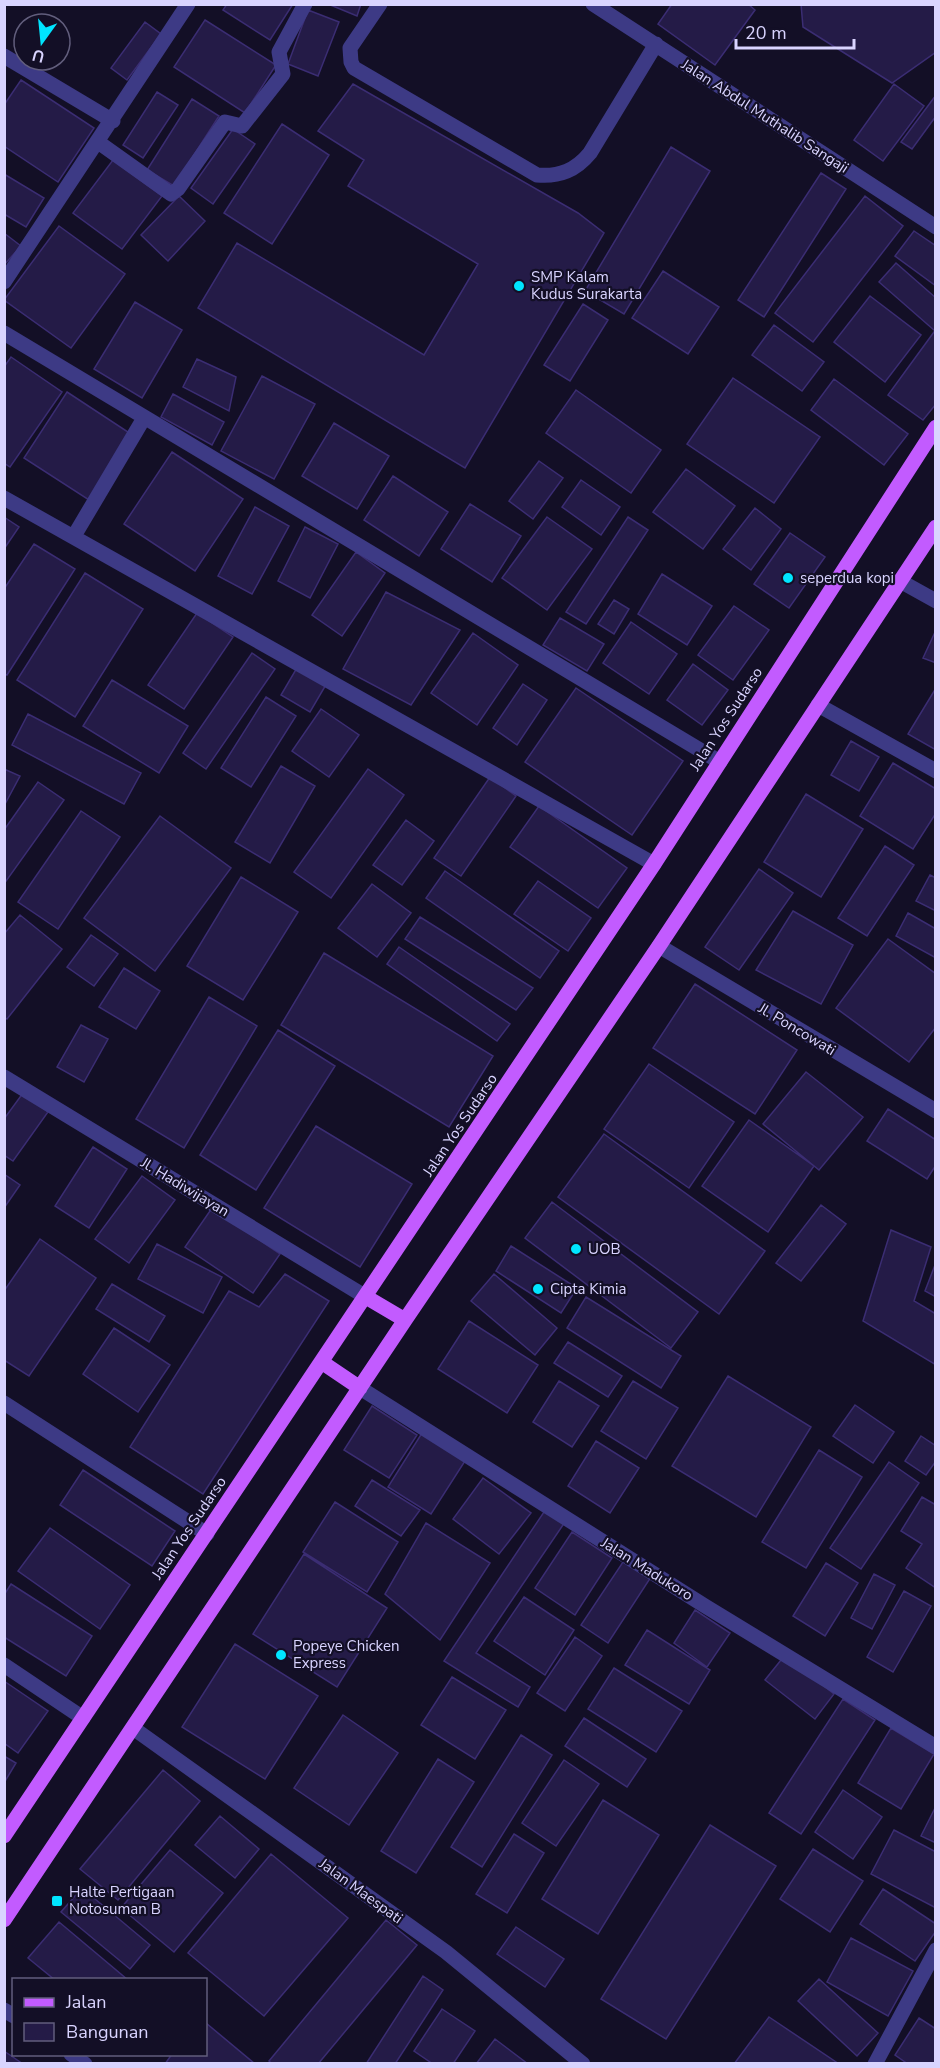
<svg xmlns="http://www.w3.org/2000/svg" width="940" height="2068" font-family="'Nunito Sans',sans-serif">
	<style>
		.building { fill: #241b47; stroke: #3b2d73; stroke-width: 1.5 }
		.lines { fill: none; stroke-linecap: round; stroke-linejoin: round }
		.minor { stroke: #3d3a85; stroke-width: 15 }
		.major { stroke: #c25bff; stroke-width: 15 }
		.poi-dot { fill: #00e5ff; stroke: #130f26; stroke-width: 2 }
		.labels { text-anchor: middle; stroke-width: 4.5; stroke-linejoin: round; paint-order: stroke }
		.street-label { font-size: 15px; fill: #d9d4ff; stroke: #130f26 }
		.poi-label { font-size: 15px; fill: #d9d4ff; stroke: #130f26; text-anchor: start }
	</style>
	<rect width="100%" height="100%" fill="#130f26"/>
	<path class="building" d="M227,4H293L270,40L223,10Z
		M328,4H361L357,16Z
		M672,4H748L755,10L715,65L658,24Z
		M801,4H936V52L892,83L803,27Z
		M308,10L339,22L318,76L288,64Z
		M205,20L276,65L245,113L174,67Z
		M145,22L161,34L127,80L111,68Z
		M21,80L94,128L58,182L4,146V105Z
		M353,84L578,213L604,233L465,468L198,308L237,243L424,355L478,264L348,186L364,160L318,131Z
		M894,84L924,106L883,161L854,140Z
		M157,92L178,105L143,158L123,145Z
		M936,95V116L912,149L901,142Z
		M192,99L219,116L174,186L147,170Z
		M282,124L329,155L272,244L224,213Z
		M233,129L255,144L213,204L191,188Z
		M671,147L710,171L624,314L585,291Z
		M113,160L162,196L122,249L73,213Z
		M821,173L846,189L764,317L738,300Z
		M4,174L44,198L26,227L4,214Z
		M179,196L205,221L168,261L141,235Z
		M865,196L903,226L813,342L775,313Z
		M59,226L125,274L71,348L4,300Z
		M914,231L936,246V286L895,256Z
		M4,233L21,246L4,265Z
		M896,263L936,298L935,331L879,282Z
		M663,271L719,307L688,354L632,318Z
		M870,296L921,335L885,382L834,342Z
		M135,302L182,330L142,398L94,369Z
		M583,304L608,320L570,381L544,365Z
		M774,325L824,362L802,391L752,355Z
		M934,332L936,334V404L923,420L888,395Z
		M11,357L62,392L10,467L4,463V367Z
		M197,359L236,377L229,411L183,387Z
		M262,376L315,404L274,479L221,451Z
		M733,378L820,437L774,503L687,444Z
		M834,379L908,434L884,465L811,410Z
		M576,390L661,450L631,493L546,433Z
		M67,392L131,434L89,500L24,458Z
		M173,394L224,422L212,445L161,417Z
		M334,423L389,456L357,509L302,476Z
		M172,452L243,499L195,571L124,524Z
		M539,461L563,478L533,519L509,501Z
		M686,469L735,506L703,549L653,512Z
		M393,476L448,512L419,556L364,520Z
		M581,480L620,507L601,535L562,507Z
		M470,504L521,536L492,582L441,549Z
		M255,507L289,526L252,594L218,576Z
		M755,508L781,529L751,570L723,549Z
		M4,517L19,527L4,549Z
		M547,517L592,549L547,610L502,578Z
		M628,517L648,530L586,624L566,612Z
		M305,527L338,544L310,598L278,581Z
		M790,533L825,557L789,608L754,584Z
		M34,544L75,569L7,675L4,674V589Z
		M356,552L385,573L342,636L312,615Z
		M85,573L143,609L75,717L17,680Z
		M662,574L712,606L687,645L638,614Z
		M386,592L460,630L411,705L343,669Z
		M614,600L629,609L614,634L598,624Z
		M734,606L769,630L733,680L698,655Z
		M197,613L233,637L184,709L148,685Z
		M560,618L604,644L587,671L543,645Z
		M631,622L677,654L649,694L603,663Z
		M936,630V663L923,658Z
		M473,633L518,665L477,725L431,693Z
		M252,653L275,669L206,769L183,753Z
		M693,664L728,690L702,725L667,700Z
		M298,666L327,683L310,712L281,695Z
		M112,680L188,726L159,773L83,726Z
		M523,684L547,700L517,745L493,728Z
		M576,688L683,761L632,835L525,762Z
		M936,688V750L908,734Z
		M266,697L296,716L251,787L221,768Z
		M321,709L359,735L329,777L292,751Z
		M28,714L141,773L124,804L12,745Z
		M851,741L879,757L859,791L831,775Z
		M893,763L936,789V813L913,849L860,816Z
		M281,766L315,786L270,863L235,842Z
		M4,769L20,776L4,806Z
		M368,769L404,795L331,898L294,872Z
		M490,777L516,796L461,876L434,858Z
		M38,782L64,800L4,884V830Z
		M806,794L863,829L821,897L764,862Z
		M539,806L627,868L598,908L510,847Z
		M81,811L120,837L58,929L18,902Z
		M160,816L231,868L155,971L84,918Z
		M406,820L434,841L402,885L373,865Z
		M885,846L914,865L867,936L838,918Z
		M759,869L793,893L739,970L705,947Z
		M445,871L559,951L540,978L426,898Z
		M930,875L936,878V911L916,901Z
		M241,877L298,912L243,1000L187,966Z
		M538,881L591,918L568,951L514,914Z
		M372,884L411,913L377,957L338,928Z
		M793,911L853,945L821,1004L756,970Z
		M908,913L936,929V958L896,936Z
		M20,915L62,949L7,1019L4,1017V934Z
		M420,917L533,988L516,1010L405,939Z
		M91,935L118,954L94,986L67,967Z
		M888,939L936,974V1027L909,1062L836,1008Z
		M399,947L510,1024L497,1041L387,964Z
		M324,953L493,1056L449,1127L281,1025Z
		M124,968L160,991L136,1029L99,1007Z
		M695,984L797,1050L755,1114L653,1048Z
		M209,997L257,1026L184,1148L136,1119Z
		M81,1025L108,1039L84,1082L57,1067Z
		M278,1030L335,1066L256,1190L200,1155Z
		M649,1064L734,1122L689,1188L604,1129Z
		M806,1072L863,1117L819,1170L763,1124Z
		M23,1093L48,1112L13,1161L4,1155V1119Z
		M888,1109L936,1140V1165L927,1179L867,1141Z
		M749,1120L814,1166L768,1232L702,1186Z
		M316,1126L412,1184L360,1267L264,1208Z
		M604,1134L765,1251L719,1314L558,1197Z
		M93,1147L127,1169L89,1228L55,1206Z
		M4,1174L20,1185L4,1208Z
		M142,1176L175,1200L129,1263L95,1239Z
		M552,1202L698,1312L671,1348L525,1238Z
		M821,1205L846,1224L801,1281L776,1263Z
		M212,1208L280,1254L253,1293L185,1247Z
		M891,1230L931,1247L914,1301L936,1314V1365L863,1321Z
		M40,1239L96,1278L29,1376L4,1360V1291Z
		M157,1244L222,1277L203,1313L138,1279Z
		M511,1246L577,1288L561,1313L496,1271Z
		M935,1265H936V1297L925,1291Z
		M285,1274L329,1301L203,1494L130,1447L229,1291L259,1307Z
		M494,1274L557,1328L535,1355L471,1301Z
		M112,1284L165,1316L149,1342L96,1309Z
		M586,1297L681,1356L661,1388L567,1328Z
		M469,1321L538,1365L507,1413L438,1369Z
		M114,1328L170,1365L138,1412L83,1374Z
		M568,1342L622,1376L608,1397L554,1363Z
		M728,1376L811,1427L756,1517L672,1466Z
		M559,1381L599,1406L572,1447L533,1422Z
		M633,1381L678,1408L646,1459L601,1431Z
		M855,1405L894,1432L873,1463L833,1436Z
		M372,1406L417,1435L389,1478L344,1450Z
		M422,1433L465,1461L431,1514L388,1487Z
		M921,1436L936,1446V1461L926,1475L905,1461Z
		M596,1441L639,1468L610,1513L568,1486Z
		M819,1450L862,1477L806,1568L762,1542Z
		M889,1462L919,1483L861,1569L830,1548Z
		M83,1470L175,1531L152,1566L60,1505Z
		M483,1478L531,1513L499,1554L453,1519Z
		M372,1480L420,1510L401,1536L355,1506Z
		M922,1497L936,1505V1588L906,1568L922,1544L901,1531Z
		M335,1502L398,1542L367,1592L303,1552Z
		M546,1509L565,1522L476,1653L530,1687L518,1707L444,1661Z
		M426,1523L490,1563L440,1640L385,1594Z
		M50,1528L130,1585L100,1629L18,1571Z
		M572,1532L612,1558L575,1615L535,1588Z
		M304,1554L387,1608L337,1687L253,1634Z
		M625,1559L651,1577L608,1643L581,1625Z
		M826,1563L858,1583L825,1636L793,1616Z
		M874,1574L895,1585L872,1629L851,1618Z
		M11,1584L92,1636L66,1676L4,1637V1595Z
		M904,1591L931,1606L893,1672L867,1657Z
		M524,1597L574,1630L545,1675L494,1641Z
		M695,1610L730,1633L707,1667L674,1643Z
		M647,1630L710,1670L689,1704L625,1665Z
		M575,1637L602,1656L565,1711L537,1693Z
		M235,1644L318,1696L265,1779L182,1727Z
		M785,1655L834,1694L815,1719L765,1680Z
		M614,1668L682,1711L656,1752L588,1709Z
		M452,1677L506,1710L475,1759L421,1725Z
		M4,1681L48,1711L18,1753L4,1743Z
		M843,1699L875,1720L801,1834L769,1813Z
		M343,1715L398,1753L349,1825L294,1788Z
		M584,1718L646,1759L627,1787L565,1746Z
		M891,1728L934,1754L901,1809L858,1783Z
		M521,1735L552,1755L482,1867L451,1847Z
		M4,1756L16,1763L4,1783Z
		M438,1759L474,1782L416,1873L381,1851Z
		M564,1760L599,1784L556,1846L522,1823Z
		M163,1770L200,1801L118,1900L80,1869Z
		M843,1790L882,1817L853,1859L815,1832Z
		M603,1800L659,1835L598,1934L542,1899Z
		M936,1806V1843L921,1836Z
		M220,1816L259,1849L235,1878L195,1845Z
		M710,1825L776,1866L666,2039L601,1999Z
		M894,1830L936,1852V1908L871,1874Z
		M514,1834L544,1853L507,1913L476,1894Z
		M813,1849L863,1881L830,1932L780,1899Z
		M170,1850L223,1893L174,1952L121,1908Z
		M271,1854L348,1918L264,2016L188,1953Z
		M82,1888L150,1945L130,1969L61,1912Z
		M883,1889L936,1924V1931L915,1961L860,1924Z
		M386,1920L417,1945L318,2064H272L269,2061Z
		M59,1922L128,1980H55L28,1958Z
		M516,1927L564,1959L545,1987L497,1954Z
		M851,1938L913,1971L888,2016L827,1982Z
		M423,1976L443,1990L395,2064H366Z
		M819,1979L878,2033L857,2056L798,2001Z
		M442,2009L475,2031L453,2064H433L414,2051Z
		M769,2017L839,2064H734Z
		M919,2018L936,2029V2064H908L895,2055Z
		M206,2023L255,2064H165L172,2054H206Z
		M495,2039L528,2064H476Z
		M4,2051L23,2064H4Z"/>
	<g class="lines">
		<path class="minor" d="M380,4L350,48L351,62L354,68L537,175C560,177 576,170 590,153L656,44
			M593,4L936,227
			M4,56L113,121
			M98,142L171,194L178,189L225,122L242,126L283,74L279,52L305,4
			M4,282L188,4
			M4,333L720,762
			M4,498L654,864
			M74,536L144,418
			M900,581L936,601
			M818,705L936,771
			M659,946L936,1111
			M4,1077L366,1297
			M360,1388L705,1606L936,1747
			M4,1403L207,1534
			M4,1665L83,1718
			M133,1728L446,1952L583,2064
			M4,2010L14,2016
			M71,2054L85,2064
			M875,2064L936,1950"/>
		<path class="major" d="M366,1297L405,1320
			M323,1363L360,1388
			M4,1836L654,864L936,427
			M4,1920L405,1320L659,946L936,527"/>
	</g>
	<g class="poi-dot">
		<circle cx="519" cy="286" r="6"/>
		<circle cx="788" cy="578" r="6"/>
		<circle cx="576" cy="1249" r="6"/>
		<circle cx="538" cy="1289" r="6"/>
		<circle cx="281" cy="1655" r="6"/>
		<rect x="51" y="1895" width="12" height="12" rx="3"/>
	</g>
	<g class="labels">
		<g class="street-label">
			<text transform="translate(765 116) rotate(33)" y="5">Jalan Abdul Muthalib Sangaji</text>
			<text transform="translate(726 719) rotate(-57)" y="5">Jalan Yos Sudarso</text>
			<text transform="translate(797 1029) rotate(31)" y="5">Jl. Poncowati</text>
			<text transform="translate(460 1125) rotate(-56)" y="5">Jalan Yos Sudarso</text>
			<text transform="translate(185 1187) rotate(31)" y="5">Jl. Hadiwijayan</text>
			<text transform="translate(189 1528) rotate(-56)" y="5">Jalan Yos Sudarso</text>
			<text transform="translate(647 1569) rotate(32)" y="5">Jalan Madukoro</text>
			<text transform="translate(361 1891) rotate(36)" y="5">Jalan Maespati</text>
		</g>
		<g class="poi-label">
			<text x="531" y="282">SMP Kalam<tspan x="531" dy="17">Kudus Surakarta</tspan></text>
			<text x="800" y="583">seperdua kopi</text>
			<text x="588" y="1254">UOB</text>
			<text x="550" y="1294">Cipta Kimia</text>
			<text x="293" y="1651">Popeye Chicken<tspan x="293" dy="17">Express</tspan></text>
			<text x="69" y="1897">Halte Pertigaan<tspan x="69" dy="17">Notosuman B</tspan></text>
		</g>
	</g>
	<rect width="940" height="2068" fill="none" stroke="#d9d4ff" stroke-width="12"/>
	<rect x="12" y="1978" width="195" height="78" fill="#130f26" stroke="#625e7d" stroke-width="1.5"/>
	<rect x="24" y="1998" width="30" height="9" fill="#c25bff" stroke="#625e7d" stroke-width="1.5"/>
	<text x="66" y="2008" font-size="18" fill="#d9d4ff">Jalan</text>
	<rect x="24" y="2023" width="30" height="18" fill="#241b47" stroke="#625e7d" stroke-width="1.5"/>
	<text x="66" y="2038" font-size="18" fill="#d9d4ff">Bangunan</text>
	<g transform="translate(42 42) rotate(195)"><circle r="28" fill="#130f26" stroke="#625e7d" stroke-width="1.5"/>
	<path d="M0-4.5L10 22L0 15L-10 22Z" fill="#00e5ff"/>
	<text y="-9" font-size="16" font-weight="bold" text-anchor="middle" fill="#d9d4ff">U</text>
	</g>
	<path d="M736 39v9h118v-9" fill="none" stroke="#d9d4ff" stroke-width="3"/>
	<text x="745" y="39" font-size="18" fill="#d9d4ff" stroke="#130f26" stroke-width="4.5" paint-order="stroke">20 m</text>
</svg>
